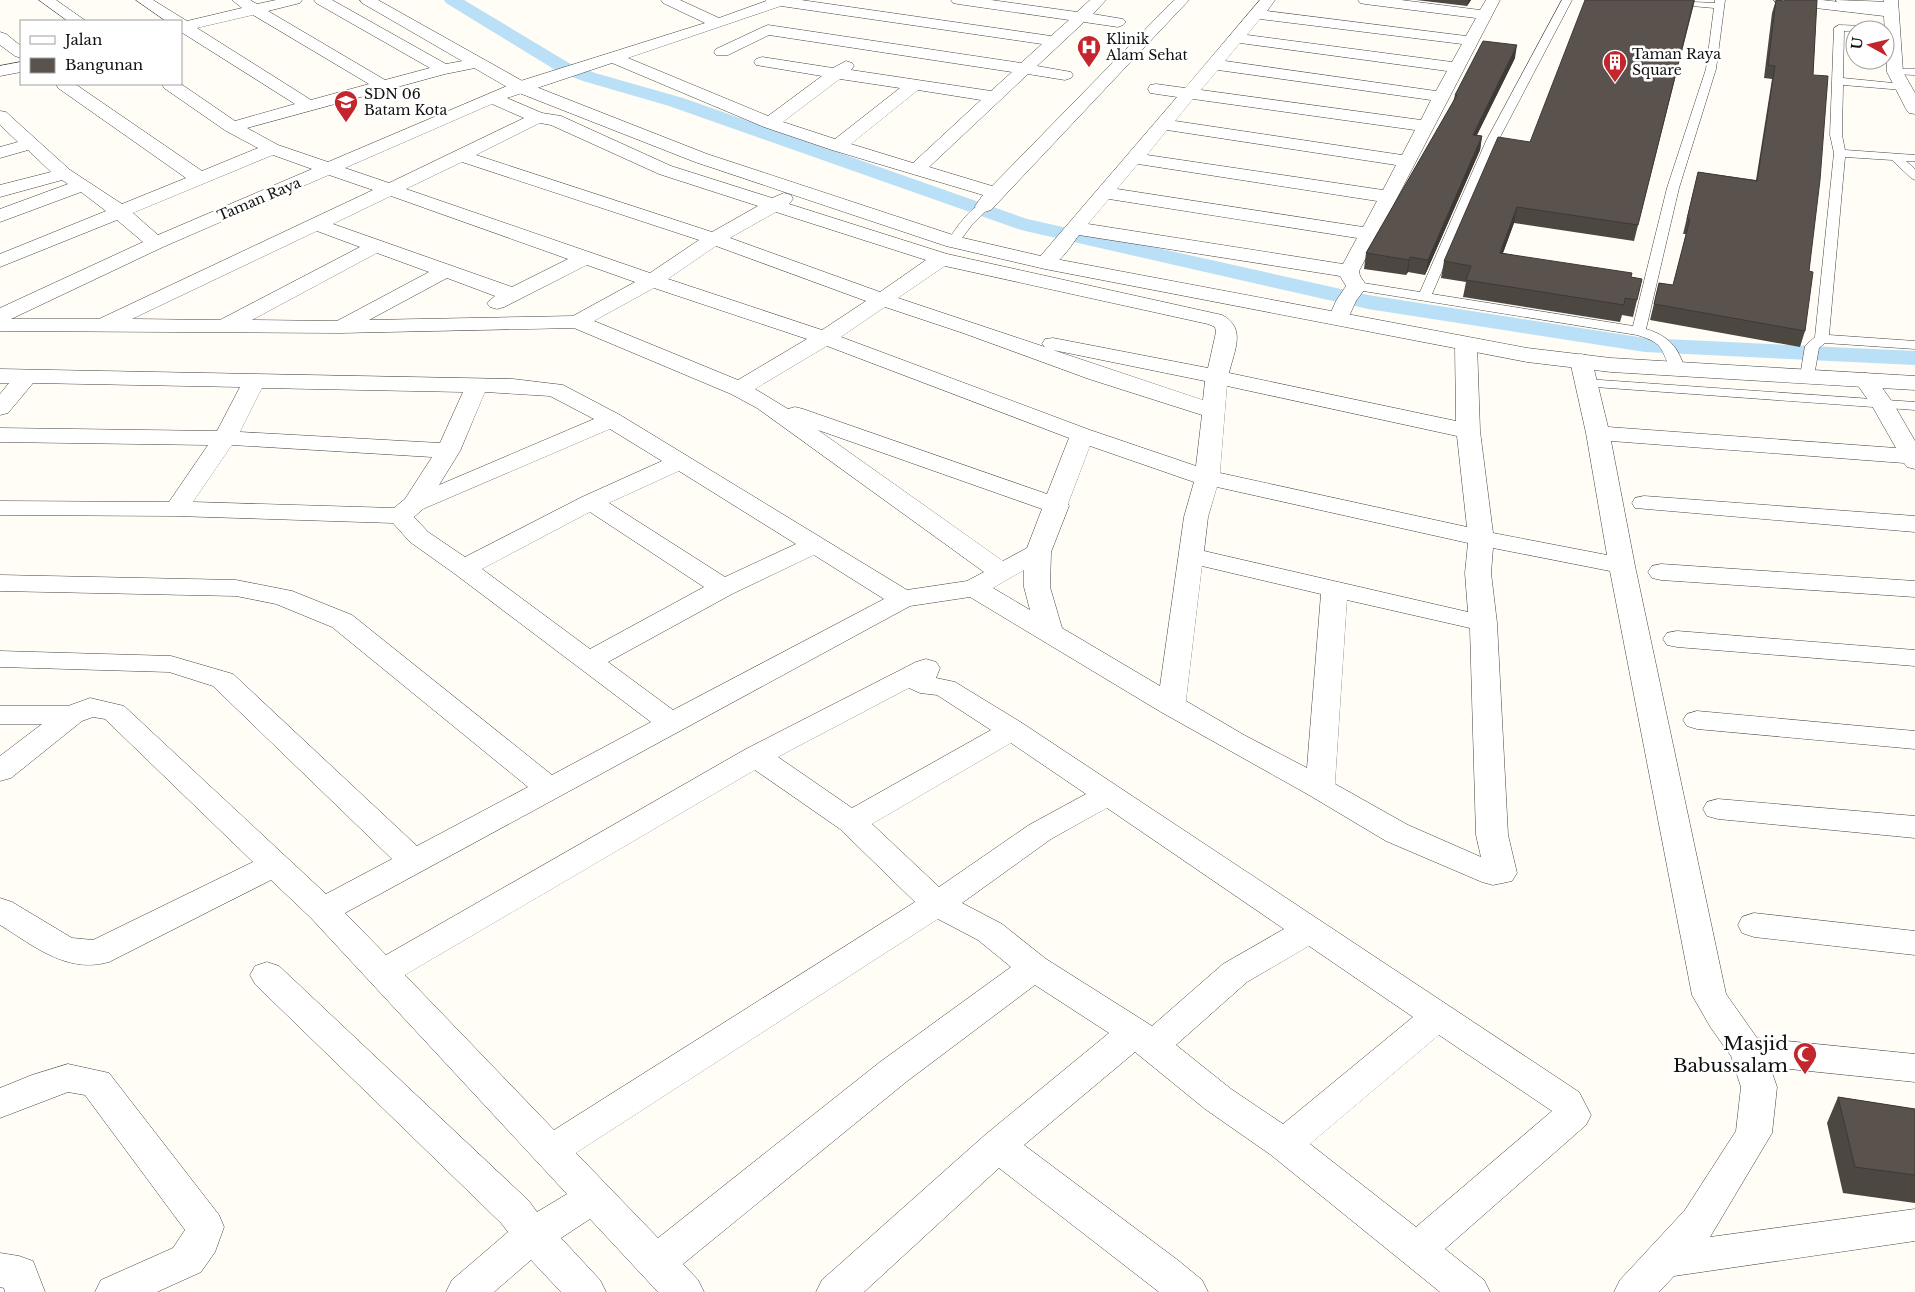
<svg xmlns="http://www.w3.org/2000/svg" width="1915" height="1292" font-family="'Libre Baskerville',serif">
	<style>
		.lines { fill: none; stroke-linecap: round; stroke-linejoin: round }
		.canal { fill: #b9e0f7; fill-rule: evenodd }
		.service-casing { stroke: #444; stroke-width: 1 }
		.minor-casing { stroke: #444; stroke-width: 1 }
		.tertiary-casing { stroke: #444; stroke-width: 1 }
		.service { fill: #fff; fill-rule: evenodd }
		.minor { fill: #fff; fill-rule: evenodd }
		.tertiary { fill: #fff; fill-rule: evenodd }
		.wall { fill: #4d4742 }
		.shaded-wall { fill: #3f3936 }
		.building { fill: #5a524d; stroke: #3f3936 }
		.labels { text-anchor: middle; stroke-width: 5; stroke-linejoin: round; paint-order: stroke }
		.far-poi-label { font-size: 14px; fill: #111; stroke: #fff; text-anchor: start }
		.far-street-label { font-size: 14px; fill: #111; stroke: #fff }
		.near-poi-label { font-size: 19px; fill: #111; stroke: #fff; text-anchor: end }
	</style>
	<rect width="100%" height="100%" fill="#fffdf5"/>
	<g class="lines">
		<path class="canal" d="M444,0H464L569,63L595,73L683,98L1027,219L1368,295L1645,338L1915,351V365L1645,352L1368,309L1021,230L669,106L583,81L557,71L446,3Z"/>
		<g class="service-casing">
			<path id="service" d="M1562,0H1572L1498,141L1432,294L1633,326L1667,188L1706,69L1714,8L1657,3L1652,0L1715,3V0H1725L1716,69L1679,188L1646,329C1669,336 1678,347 1685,369L1683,372H1673C1659,350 1667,344 1637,335L1357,290L1350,286L1357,282L1420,292L1486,141Z
				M1836,0L1891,2L1896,5L1891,8L1841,5L1838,4Z
				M1839,25L1892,27L1897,30L1892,33H1885V30L1844,31L1843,78L1903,84L1908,87L1903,90L1843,85L1842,135L1845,150L1915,155V161H1906L1915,169V180L1911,178L1892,160L1845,157L1829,335L1915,341V349L1825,343L1819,348L1814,376L1812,379H1802L1800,376L1805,346L1815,337L1834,153L1830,135L1834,28Z
				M1895,69H1915V75L1891,74L1890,72Z
				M983,203L987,204L989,207L987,210L971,226L957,245H949L947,242C954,231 970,207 983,203Z
				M1586,379L1915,402V410L1581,386L1579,383L1581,380Z"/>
		</g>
		<g class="minor-casing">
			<path id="minor" d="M39,0H56L86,21H68Z
				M136,0H153L187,21L242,8L232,0H250L257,4L276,0H302L300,3L268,11L385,80L430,68L316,3L314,0H332L446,64L479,58L485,60L487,63L485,66L445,74L247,128L278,145L328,162L514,83L705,23L663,3L661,0H680L719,18L766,1L765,0H801L1051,36L1069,20L958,4L953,3L951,0H991L1077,12L1090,0H1106L1093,14L1123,19L1126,22L1123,25L1118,27L1084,22L1037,66L1071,72L1073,75L1071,78L1065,80L1028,74L929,167L992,186L1174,0H1189L991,210L984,212L977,210L975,206L983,195L832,150L764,127L612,63L507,98L542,113L561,116L671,166L772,198L784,193L791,195L793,199L789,204L947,254L1222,315C1247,328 1234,351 1229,373L1456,421L1455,344L1458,339L1466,338L1474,339L1477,344L1480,431L1493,533L1607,555L1586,433L1570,361L1573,356L1581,354L1589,356L1592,361L1608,427L1896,448L1871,404L1854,380L1857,375L1865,373L1873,375L1893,403L1915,441V469L1907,467L1904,463L1611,441L1635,566L1726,994L1757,1038L1915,1054V1082L1770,1067L1777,1087L1772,1133L1710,1237L1915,1209V1241L1674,1276L1659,1292H1614L1620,1280L1685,1210L1736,1131L1741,1087L1731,1056L1711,1028L1692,995L1610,571L1493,548L1491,573L1497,623L1508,835L1517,873L1512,881L1493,885L1482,882L1386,841L1309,795L1161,712L970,597L910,606L345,913L386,955L746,749L916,662L926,659L936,662L940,668L936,678L955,682L1022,723L1579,1092L1591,1115L1586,1125L1445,1249L1484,1280L1490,1292H1440L1271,1155L1205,1109L1135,1052L1024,1145L1179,1261L1202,1280L1208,1292H1159L999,1168L864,1292H816L822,1280L985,1135L1109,1033L1035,985L906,1082L683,1264L698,1280L704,1292H658L590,1219L561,1238L600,1280L606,1292H561L531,1260L494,1292H446L452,1280L508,1232L501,1223L255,984L250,975L255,966L267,962L279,966L529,1201L537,1212L567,1194L311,918L271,880L109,962C67,974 34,946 0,925V898L12,902L72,938L93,940L253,862L105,719L93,717L82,721L11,778L0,781V756L42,724H0V706H68L90,698L124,706L326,894L392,859L213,686L169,672L0,667V651L171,656L233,674L417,846L528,787L332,627L276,604L236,596L0,591V575L236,580L292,591L352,615L552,775L651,722L455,574L410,542L393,523L176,516L0,515V501L169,502L208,445L0,442V428L217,431L240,387L33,383L8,413L0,415V394L9,383H0V369L513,379L563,385L620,415L907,590L967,581L984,572L757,408L731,394L574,328L340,333L0,331V308L143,242L117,220L0,267V254L106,211L81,192L0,222V209L68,184L62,180L0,197V185L51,172L28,150L0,158V147L18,142L0,125V111L6,112L70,170L122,204L186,178L58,88L56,84H75L202,171L258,148L226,131L164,88L162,84H181L235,121L295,104L181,32V21H166ZM781,6L1042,44L1021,63L768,25L763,27L716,49L714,52L716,55H728L769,35L1012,72L991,91L851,70L854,66L852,63L846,61L833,68L762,57L756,59L754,62L756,65L822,76L768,116L628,58ZM253,15L369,84L311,100L197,28ZM840,79L900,88L835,139L783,122ZM918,90L981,100L913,163L851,144ZM492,104L524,118L389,183L345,168ZM540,123L551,125L659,174L758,206L712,232L476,155ZM273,155L312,169L158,235L133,213ZM462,162L699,240L650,273L406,189ZM329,175L373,190L99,319H11L163,247ZM391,196L568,259L512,287L333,224ZM776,212L926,260L880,292L730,238ZM317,231L360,247L220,320L132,319ZM716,246L866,301L822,330L668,279ZM377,253L429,272L337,321L252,320ZM587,265L635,282L573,316L369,320L447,278L495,296L487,303L490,307L497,309L504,307ZM945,266L1208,324L1215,327L1216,332L1208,368L1053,338L1045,339L1042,344L1045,347L898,298ZM654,288L807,339L738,380L594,321ZM885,307L963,333L1089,379L1202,415L1196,466L1090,430L841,337ZM827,346L1069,438L1047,494L803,409L795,407L788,409L755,389ZM1053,350L1205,381L1203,400ZM1227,386L1457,436L1467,527L1220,473ZM262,388L463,392L440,443L240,432ZM485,392L550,396L594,419L439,485L460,451ZM610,429L662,461L582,497L465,557L428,532L414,517L423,509ZM818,430L1042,509L1027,548L1003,561ZM232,445L432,457L405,499L394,508L193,502ZM1090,446L1194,482L1184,517L1160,686L1062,628L1050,587L1051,552L1069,506L1068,504ZM679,471L796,544L725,577L609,503ZM1217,487L1468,543L1465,573L1468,612L1204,551L1208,517ZM590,512L704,587L590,649L482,569ZM814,555L884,599L673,710L608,662L732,594ZM1202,566L1321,594L1307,768L1244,735L1186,701ZM1024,570V587L1030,610L993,588ZM1347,600L1470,628L1476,835L1481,857L1408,825L1335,784ZM909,688L920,693L937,695L991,730L852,808L778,757ZM1011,743L1086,794L1029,825L939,887L872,824ZM755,770L840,829L915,902L554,1130L405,975ZM1107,808L1284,929L1223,964L1152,1026L1046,959L1002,924L962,903L1051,839ZM938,919L978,940L1011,967L880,1062L658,1238L576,1153ZM1309,946L1413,1017L1283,1124L1231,1089L1176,1045L1247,982ZM1439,1035L1552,1111L1416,1227L1310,1144Z
				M1260,0H1275L1267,11L1466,36L1476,18L1365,4L1360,3L1358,0H1401L1480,10L1486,0H1500L1359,271L1360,276L1367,286L1356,301L1346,323L1339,325L1332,323L1328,319L1336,301L1346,286L1340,276L1079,235C1069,248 1056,272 1038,267L1035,263L1038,259L1177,97L1150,93L1148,89L1150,85L1156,84L1185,88ZM1260,19L1462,44L1452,62L1247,35ZM1240,43L1447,71L1436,91L1225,61ZM1218,70L1431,100L1421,120L1201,90ZM1193,99L1415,130L1402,155L1175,121ZM1167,130L1396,165L1383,190L1147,155ZM1138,164L1377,201L1363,227L1117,189ZM1109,199L1357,238L1343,264L1088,224Z
				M0,32L6,34L21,46V58L15,56L0,45Z
				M21,62V72L0,76V66Z
				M1644,496L1915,516V532L1635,508L1632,503L1635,498Z
				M1661,564L1915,581V597L1661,580L1652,578L1648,572L1652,566Z
				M1677,631L1915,650V666L1677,647L1667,645L1663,639L1667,633Z
				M1697,711L1915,731V749L1697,729L1687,726L1683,720L1687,714Z
				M1718,799L1915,816V838L1718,819L1707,816L1703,809L1707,802Z
				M1754,913L1915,931V955L1754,937L1742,933L1738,925L1742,917Z
				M68,1064L109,1073L219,1215L224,1227L215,1252L201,1272L157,1292H95L101,1280L173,1248L185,1230L85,1095L68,1092L0,1118V1088L32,1075Z
				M0,1253L19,1256L33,1261L45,1292H5L4,1288L0,1287Z"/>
		</g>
		<g class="tertiary-casing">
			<path id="tertiary" d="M360,0H378L526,83L707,154L959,237L1045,257L1527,348L1611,358L1915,376V390L1611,372L1527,362L1045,269L946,246L695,162L514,91L362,3Z
				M1774,0H1822L1884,7V0H1898L1903,72L1915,93V114L1909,113L1906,109L1887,72L1884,16L1781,4L1776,3Z"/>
		</g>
		<use href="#service" class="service"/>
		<use href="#minor" class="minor"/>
		<use href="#tertiary" class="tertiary"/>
	</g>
	<path class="wall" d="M1416,0H1471L1467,6Z
		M1695,0L1634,241L1514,223L1503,253L1642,279L1633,317L1622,315L1620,322L1463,297L1466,282L1441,278L1444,261L1530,142Z
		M1776,0L1784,1L1785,0H1817L1813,75L1809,271L1805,331L1800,347L1650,320L1659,283L1673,285L1686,234H1683L1698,172L1756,180L1772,79L1764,78L1772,13Z
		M1515,58L1477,135L1482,136L1480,150L1425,275L1408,272L1406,275L1364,269L1366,253L1453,102L1455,95Z
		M1838,1097L1915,1109V1203L1843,1193L1827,1123Z"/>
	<path class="shaded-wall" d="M1468,0H1471L1467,6Z
		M1517,45L1515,58L1470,149L1473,135Z
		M1482,136L1480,150L1425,275L1428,260Z
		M1517,207L1514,223L1497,269L1500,253Z
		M1410,257L1408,272L1406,275L1409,260Z"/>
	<path class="building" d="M1585,0H1694L1638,225L1517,207L1500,253L1632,273L1631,277L1642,279L1637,300L1625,298L1624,305L1466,280L1471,266L1444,261L1498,137L1530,142Z
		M1776,0L1785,1V0H1817L1813,75L1828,76L1820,180L1809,271L1813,272L1805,331L1654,304L1659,283L1673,285L1690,219H1687L1698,172L1757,181L1775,66L1768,65Z
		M1483,41L1517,45L1473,135L1482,136L1428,260L1410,257L1409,260L1366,253L1457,95H1455Z
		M1838,1097L1915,1109V1175L1855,1167Z"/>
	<defs>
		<g id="hospital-pin" transform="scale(1.25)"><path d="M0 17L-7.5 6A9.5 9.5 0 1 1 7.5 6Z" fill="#c4262e" stroke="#fff"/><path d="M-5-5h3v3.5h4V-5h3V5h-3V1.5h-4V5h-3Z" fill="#fff"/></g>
		<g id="building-pin" transform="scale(1.25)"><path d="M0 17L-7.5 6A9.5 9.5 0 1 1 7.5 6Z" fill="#c4262e" stroke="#fff"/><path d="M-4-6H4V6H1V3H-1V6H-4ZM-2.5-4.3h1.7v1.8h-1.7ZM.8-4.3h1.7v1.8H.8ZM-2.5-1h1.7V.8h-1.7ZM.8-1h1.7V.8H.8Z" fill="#fff"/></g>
		<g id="school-pin" transform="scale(1.25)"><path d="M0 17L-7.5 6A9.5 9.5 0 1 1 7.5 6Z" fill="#c4262e" stroke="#fff"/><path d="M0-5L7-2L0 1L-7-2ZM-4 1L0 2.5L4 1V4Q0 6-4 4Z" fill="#fff"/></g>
		<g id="mosque-pin" transform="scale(1.25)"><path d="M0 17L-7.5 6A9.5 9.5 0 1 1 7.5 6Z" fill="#c4262e" stroke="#fff"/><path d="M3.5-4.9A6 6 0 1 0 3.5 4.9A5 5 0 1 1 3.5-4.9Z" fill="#fff"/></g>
	</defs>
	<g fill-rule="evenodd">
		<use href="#hospital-pin" x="1089" y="47"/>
		<use href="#building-pin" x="1615" y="62"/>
		<use href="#school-pin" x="346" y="102"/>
		<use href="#mosque-pin" x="1805" y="1054"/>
	</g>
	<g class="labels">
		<g class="far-poi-label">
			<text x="1106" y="44">Klinik<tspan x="1106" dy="16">Alam Sehat</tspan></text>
			<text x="1632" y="59">Taman Raya<tspan x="1632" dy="16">Square</tspan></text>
			<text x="364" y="99">SDN 06<tspan x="364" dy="16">Batam Kota</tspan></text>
		</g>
		<g class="far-street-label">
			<text transform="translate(259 199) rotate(-23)" y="5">Taman Raya</text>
		</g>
		<g class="near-poi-label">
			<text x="1788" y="1050">Masjid<tspan x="1788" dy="22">Babussalam</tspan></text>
		</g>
	</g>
	<rect x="20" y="20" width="162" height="65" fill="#ffffff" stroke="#a0a0a0"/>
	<rect x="30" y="36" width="25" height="8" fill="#ffffff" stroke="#a0a0a0"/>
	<text x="65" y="45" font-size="15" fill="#111111">Jalan</text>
	<rect x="30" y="58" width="25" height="15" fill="#5a524d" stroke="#a0a0a0"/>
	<text x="65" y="70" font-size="15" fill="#111111">Bangunan</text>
	<g transform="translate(1870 45) rotate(278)"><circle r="24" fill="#ffffff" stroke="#a0a0a0"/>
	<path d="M0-4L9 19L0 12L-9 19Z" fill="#c4262e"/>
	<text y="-8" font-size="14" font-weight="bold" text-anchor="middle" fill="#111111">U</text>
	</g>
</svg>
